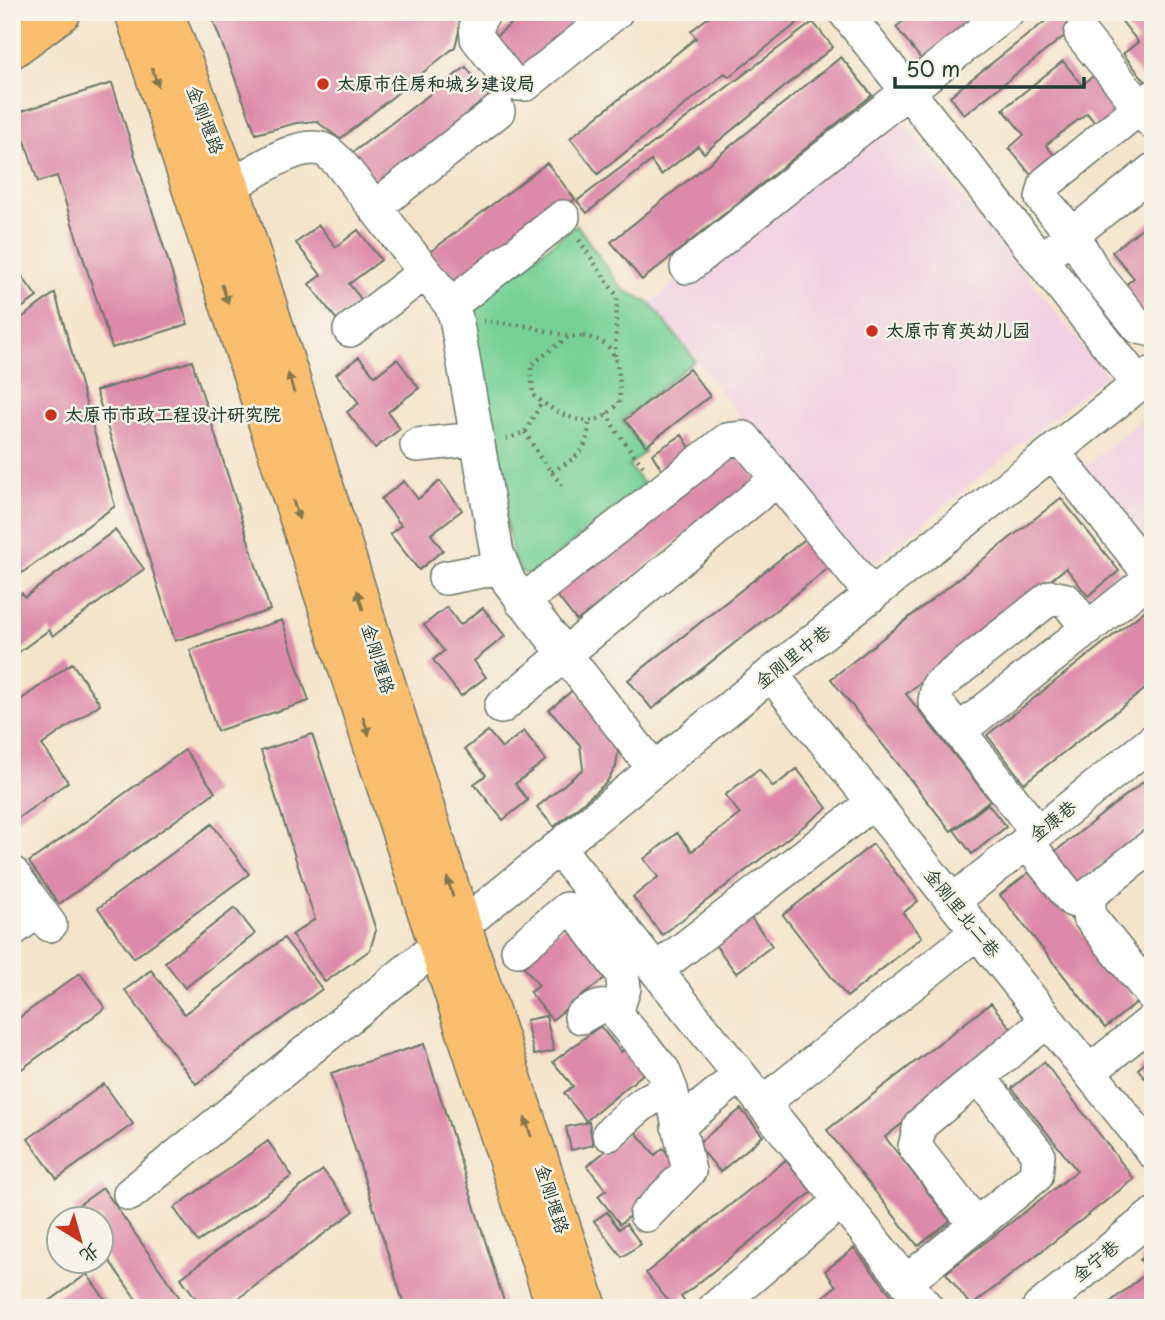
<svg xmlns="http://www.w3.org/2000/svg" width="1165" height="1320" font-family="'Playpen Sans','LXGW WenKai TC',sans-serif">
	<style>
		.built { fill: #f1d0e2 }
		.green { fill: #77d197; stroke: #4b8766; stroke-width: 2 }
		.building { fill: #dd89a9 }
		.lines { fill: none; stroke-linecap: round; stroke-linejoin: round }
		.minor-casing { stroke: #6a7769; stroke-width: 36 }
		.major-casing { stroke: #6a7769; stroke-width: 41 }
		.path { stroke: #6a7769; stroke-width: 4.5; stroke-dasharray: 2 5; stroke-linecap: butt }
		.minor { stroke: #fff; stroke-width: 33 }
		.major { stroke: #fbbe6e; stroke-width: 38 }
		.oneway { fill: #82774e }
		.poi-dot { fill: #c8321e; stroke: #f7f3e8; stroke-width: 2.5 }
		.labels { text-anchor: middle; stroke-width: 5; stroke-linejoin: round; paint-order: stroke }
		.poi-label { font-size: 18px; font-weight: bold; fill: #1f3d34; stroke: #f7f3e8; text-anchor: start }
		.street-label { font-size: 18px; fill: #1f3d34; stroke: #f7f3e8 }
	</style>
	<rect width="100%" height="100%" fill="#f7f3e8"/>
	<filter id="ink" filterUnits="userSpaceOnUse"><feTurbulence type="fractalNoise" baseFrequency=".0143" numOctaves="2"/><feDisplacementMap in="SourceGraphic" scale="14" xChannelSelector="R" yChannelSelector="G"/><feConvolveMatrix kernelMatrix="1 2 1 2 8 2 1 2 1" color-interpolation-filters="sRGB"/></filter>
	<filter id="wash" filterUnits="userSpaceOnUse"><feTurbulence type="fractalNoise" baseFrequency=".00686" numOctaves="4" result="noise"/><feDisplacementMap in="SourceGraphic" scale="28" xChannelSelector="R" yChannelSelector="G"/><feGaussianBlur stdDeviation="1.57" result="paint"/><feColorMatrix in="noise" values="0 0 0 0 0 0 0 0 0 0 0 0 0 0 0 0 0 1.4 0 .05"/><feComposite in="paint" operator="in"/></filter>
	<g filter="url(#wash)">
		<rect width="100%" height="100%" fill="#f5e4cc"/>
		<path class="built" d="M892,108L1106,375L863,572L650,303Z
			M1153,410V555L1083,468Z"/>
		<path class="green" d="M577,225L622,289L650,303L695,360L622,420L645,451L629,466L644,485L532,575L521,572L513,556L473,340L474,311L485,294Z"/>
		<g id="blocks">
			<path class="building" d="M210,12H464L455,47L340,139L316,121L296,123L256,134Z
				M526,12H599L525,72L496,36Z
				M715,12H803L806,16L729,77L725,73L598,174L570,138L696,38L691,31Z
				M915,12H982L922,60L896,27Z
				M1057,12H1095L964,115L950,96Z
				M1121,12H1153V82L1149,86L1123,54L1138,42L1117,15Z
				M813,22L833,47L704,153L698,146L661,175L651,161L587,213L577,201Z
				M841,57L872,95L642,280L611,242Z
				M1063,61L1082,85L1097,73L1125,108L1100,129L1087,113L1046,145L1058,160L1035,180L1009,148L1024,135L1003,109Z
				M466,67L494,103L376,192L348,156Z
				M112,83L188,324L112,348L57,176L38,182L16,113Z
				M547,163L575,199L457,288L430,252Z
				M1153,219V315L1144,322L1119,290L1134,278L1112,252Z
				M319,225L336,247L358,230L381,260L349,284L362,300L337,320L309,284L321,275L296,243Z
				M12,263L37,297L12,315Z
				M55,293L115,506L12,580V325Z
				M359,357L375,376L397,359L419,388L388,412L400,429L375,448L347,412L359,403L336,374Z
				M192,361L270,610L175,641L96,391Z
				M689,369L710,396L646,446L625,420Z
				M682,435L695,456L665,475L652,454Z
				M733,449L756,478L577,621L554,592Z
				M404,481L418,499L440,481L462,510L431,534L443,550L419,570L390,534L401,525L381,499Z
				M1061,498L1119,571L1088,596L1066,568L906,694L990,800L951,831L831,679Z
				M115,530L144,569L53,636L49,630L12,657V600L22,593L25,597Z
				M808,537L831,566L652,709L628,680Z
				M447,607L460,625L483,608L505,636L474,661L486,677L461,696L433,660L444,651L424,625Z
				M1147,609L1153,617V683L1024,783L987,735Z
				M282,620L309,701L217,731L190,650Z
				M72,663L100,704L42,745L68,782L17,819L12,813V706Z
				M574,689L613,733L618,752L616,767L606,783L554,827L537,807L583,769L580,745L549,710Z
				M488,731L502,748L524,731L546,760L515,784L528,800L503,820L474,784L486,775L465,749Z
				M312,734L376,930L370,950L325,982L292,935L315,919L261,751Z
				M185,750L215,792L59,904L29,862Z
				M759,769L773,787L797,769L827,808L662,935L633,897L658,877L644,859L677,833L692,851L740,814L725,795Z
				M1153,774V824L1071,888L1047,858Z
				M988,804L1006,827L972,854L954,830Z
				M212,824L249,874L134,958L98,908Z
				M873,844L918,901L903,913L922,937L847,997L783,915Z
				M1032,870L1137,1002L1105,1028L1000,895Z
				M235,908L255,934L185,988L165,962Z
				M749,915L772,946L736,973L713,942Z
				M566,924L616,969L552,1020L530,992L539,986L520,962Z
				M284,938L322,989L196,1084L125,990L151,970L184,1014Z
				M80,973L105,1008L12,1076V1023Z
				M991,1003L1016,1035L885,1137L950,1221L918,1246L827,1130Z
				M546,1016L554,1051L534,1055L526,1020Z
				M600,1026L621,1052L629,1045L649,1069L586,1121L564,1093L573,1086L553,1062Z
				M424,1044L506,1308H405L331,1073Z
				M1153,1057V1088L1138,1069Z
				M1044,1062L1134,1179L971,1306L946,1273L1077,1171L1012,1088Z
				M104,1084L133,1124L57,1179L28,1139Z
				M741,1109L763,1136L720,1172L697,1144Z
				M589,1122L593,1145L571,1150L566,1127Z
				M633,1129L655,1155L663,1148L683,1173L620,1224L598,1196L606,1190L587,1166Z
				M268,1141L292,1176L198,1242L174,1208Z
				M786,1160L812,1192L681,1297L690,1308H662L669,1302L646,1273Z
				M323,1170L354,1211L226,1308H203L181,1278Z
				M103,1188L187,1308H142L102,1250V1218H79L73,1209Z
				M607,1212L619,1229L626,1224L641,1244L622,1257L594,1221Z
				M854,1248L896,1301L888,1308H809L836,1286L825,1271Z
				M1153,1249V1308H1103L1149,1271L1140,1260Z
				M87,1274L111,1308H40Z"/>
		</g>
	</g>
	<g filter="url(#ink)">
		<use href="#blocks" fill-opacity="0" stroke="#6a7769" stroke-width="2"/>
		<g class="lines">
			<g class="minor-casing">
				<path id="minor" d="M484,12L476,25L477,38L513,84H526L616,12
					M845,12L1139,384
					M1081,34L1153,123
					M1153,97L1046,183L1042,198L1072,234L1095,273L1139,327L1153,330
					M230,186C252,174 295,142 321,149C327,150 334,158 339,162L451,305L456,318L497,553L509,582L654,769
					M375,207L498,111
					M1057,247L1153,170
					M687,267L1007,12
					M451,305L563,217
					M350,330L425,272
					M417,445L477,439
					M1053,452L1153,578
					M445,578L503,567
					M522,602L727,440L744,438L872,595
					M771,674L1153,1152
					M501,707L777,479
					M959,731L935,701L938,686L1051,597L1066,600L1088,629
					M1038,833L959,731L1152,577
					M1027,842L1072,900L1089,905
					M1153,845L1089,895V916L1153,996
					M558,848L927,1308
					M12,873L50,925
					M953,901L1153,741
					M12,930L39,910
					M518,950L567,909L576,911L622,973L624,988L617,1010L621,1020L663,1070L671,1090L689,1171L646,1215
					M656,970L874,802
					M581,1017C594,1009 603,1002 617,1010
					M1089,1072L1153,1020
					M763,1103L977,932
					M678,1126L740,1075
					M609,1134C628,1117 645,1097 671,1090
					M130,1194L462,926L771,674L1153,373
					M976,1225L915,1147L920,1125L1048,1020
					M906,1282L1036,1176L1038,1154L979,1077
					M715,1308L841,1201
					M1039,1308L1153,1215"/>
			</g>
			<g class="major-casing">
				<path id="major" d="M134,12L556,1308
					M164,12L230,186L462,926L588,1308
					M12,49L62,12"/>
			</g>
			<path class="path" d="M579,240L617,296L615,356
				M483,321L527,326L567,336
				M583,336C590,338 599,339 605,344C620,357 621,384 619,403C614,408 607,415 601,418C578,427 550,409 533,395L531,365L568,337Z
				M606,413L617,432L646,470
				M525,432L540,457L564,488
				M506,439L525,432L542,402
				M552,472C579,455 588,453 589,419"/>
			<use href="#minor" class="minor"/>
			<use href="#major" class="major"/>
		</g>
		<defs><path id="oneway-solid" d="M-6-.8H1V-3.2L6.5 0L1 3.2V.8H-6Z" transform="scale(1.75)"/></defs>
		<g class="oneway">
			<use href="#oneway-solid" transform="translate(155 77) rotate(72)"/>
			<use href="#oneway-solid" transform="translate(225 294) rotate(72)"/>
			<use href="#oneway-solid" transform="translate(291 383) rotate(-107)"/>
			<use href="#oneway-solid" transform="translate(296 510) rotate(72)"/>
			<use href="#oneway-solid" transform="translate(360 600) rotate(-107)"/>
			<use href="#oneway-solid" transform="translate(366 726) rotate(72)"/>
			<use href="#oneway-solid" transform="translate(450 887) rotate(-107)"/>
			<use href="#oneway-solid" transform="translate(528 1127) rotate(-108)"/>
		</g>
	</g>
	<g class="poi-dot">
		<circle cx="323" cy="84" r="7"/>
		<circle cx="872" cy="331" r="7"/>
		<circle cx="51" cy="415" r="7"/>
	</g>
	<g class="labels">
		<g class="poi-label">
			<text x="337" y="90">太原市住房和城乡建设局</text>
			<text x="886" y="337">太原市育英幼儿园</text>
			<text x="65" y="421">太原市市政工程设计研究院</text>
		</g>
		<g class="street-label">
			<text transform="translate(205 120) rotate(69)" y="6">金刚堰路</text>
			<text transform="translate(793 657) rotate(-38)" y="6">金刚里中巷</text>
			<text transform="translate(378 659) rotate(73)" y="6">金刚堰路</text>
			<text transform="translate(1053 821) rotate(-38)" y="6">金康巷</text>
			<text transform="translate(962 913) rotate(51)" y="6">金刚里北二巷</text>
			<text transform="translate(552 1199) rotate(72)" y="6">金刚堰路</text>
			<text transform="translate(1096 1261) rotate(-39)" y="6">金宁巷</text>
		</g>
	</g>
	<rect width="1165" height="1320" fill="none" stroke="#f7f3e8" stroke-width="42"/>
	<g transform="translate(80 1240) rotate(143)"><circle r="33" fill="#f7f3e8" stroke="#a1aaa0" stroke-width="2"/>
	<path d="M0-5L12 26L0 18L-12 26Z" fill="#c8321e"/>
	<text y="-10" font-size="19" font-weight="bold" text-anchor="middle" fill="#1f3d34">北</text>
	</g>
	<path d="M895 77v10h189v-10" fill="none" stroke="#1f3d34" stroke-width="3.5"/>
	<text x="906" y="77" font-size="21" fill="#1f3d34" stroke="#f7f3e8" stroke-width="5" paint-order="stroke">50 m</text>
</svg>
